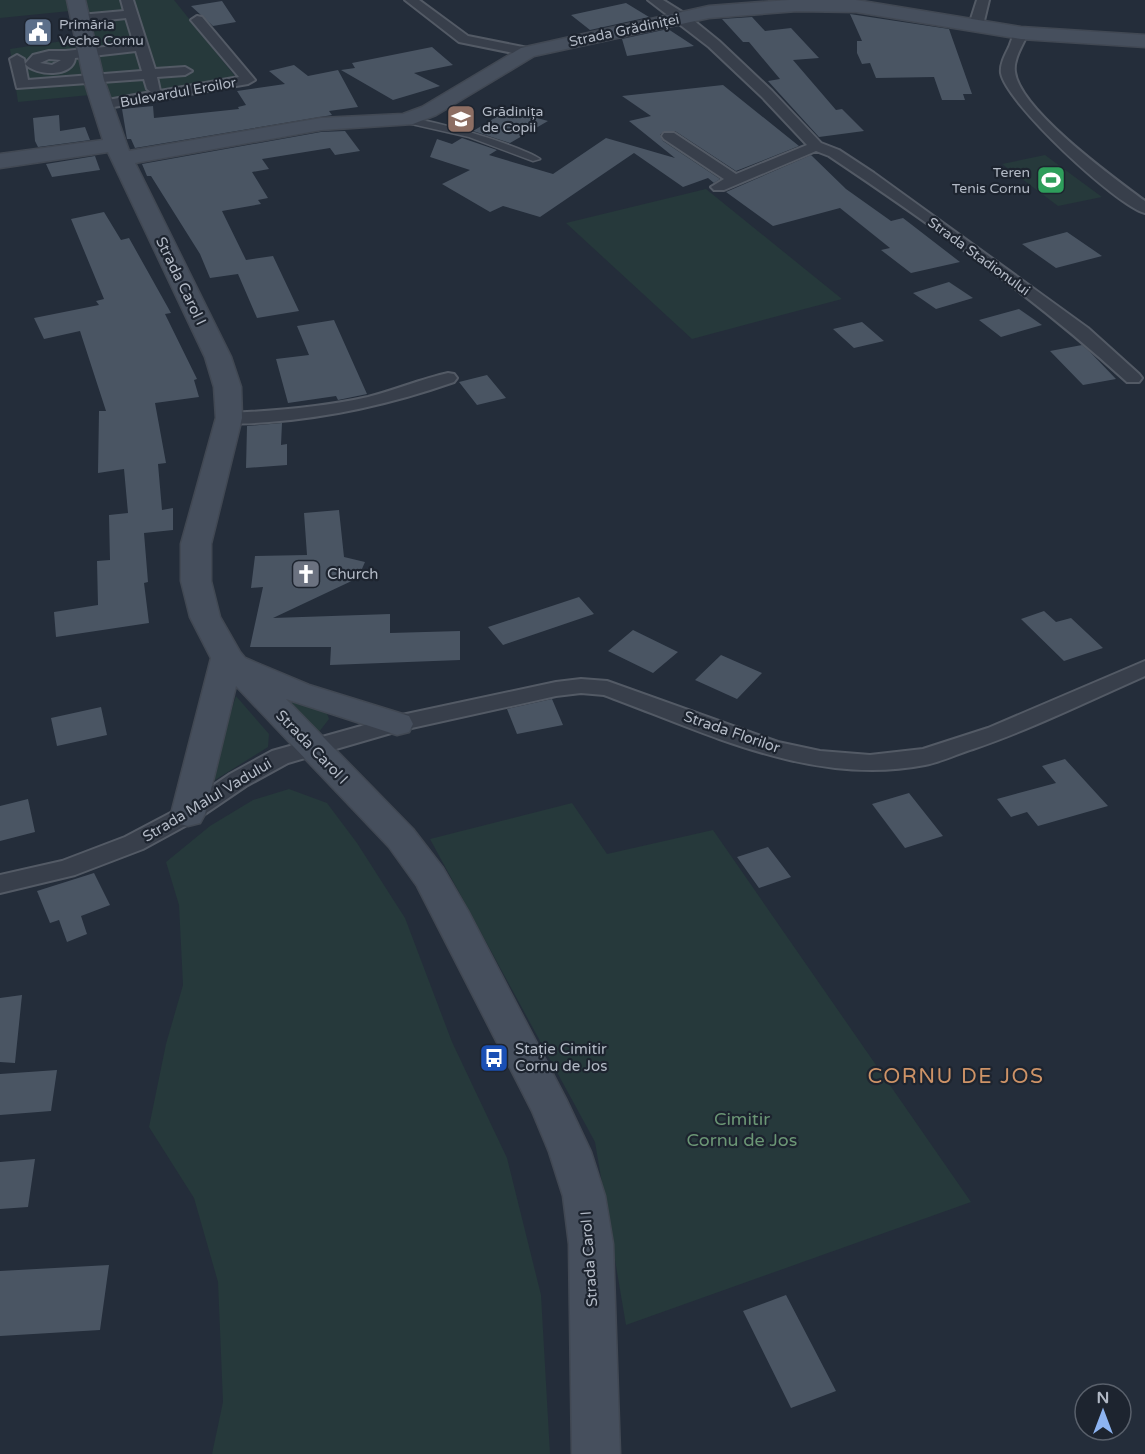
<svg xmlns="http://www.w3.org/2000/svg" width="1145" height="1454" font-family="'Varela Round',sans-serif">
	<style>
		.green { fill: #26393b }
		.building { fill: #4a5563 }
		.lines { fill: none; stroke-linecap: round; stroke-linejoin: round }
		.lane-casing { stroke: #535a65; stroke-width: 3 }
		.street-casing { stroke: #535a65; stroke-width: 4 }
		.secondary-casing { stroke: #414853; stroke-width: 3 }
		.lane { fill: #383f4b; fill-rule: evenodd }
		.street { fill: #383f4b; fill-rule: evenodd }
		.secondary { fill: #464f5d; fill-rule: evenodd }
		.labels { text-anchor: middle; stroke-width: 4.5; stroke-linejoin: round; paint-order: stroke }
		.far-poi-label { font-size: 14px; fill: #b3bac6; stroke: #1d242f; text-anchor: start }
		.far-street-label { font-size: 14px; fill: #b3bac6; stroke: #1d242f }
		.street-label { font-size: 15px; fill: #b3bac6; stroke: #1d242f }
		.poi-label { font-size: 15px; fill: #b3bac6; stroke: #1d242f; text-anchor: start }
		.near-park-label { font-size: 18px; fill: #6b9675; stroke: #1d242f }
		.near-quarter-label { font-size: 21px; letter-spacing: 1.5px; fill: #ce9367; stroke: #1d242f }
	</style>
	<rect width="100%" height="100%" fill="#242d3a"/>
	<path class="green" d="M0,0H67L70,11L0,18Z
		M85,0H174L238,80L107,103Z
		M76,39L90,95L18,102L10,49Z
		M1045,155L1102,197L1058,206L1002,164Z
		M706,189L842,299L692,339L566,223Z
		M236,696L269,734L268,747L207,785Z
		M290,699L326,711L329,719L319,732L313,731L286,701Z
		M289,789L327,803L357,843L405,918L452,1042L507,1158L541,1295L550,1454H212L223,1402L218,1282L194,1198L149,1127L166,1044L183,985L179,905L166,862L210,826L253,800Z
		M572,803L607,854L713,830L971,1202L626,1325L595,1142L430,839Z"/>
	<path class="building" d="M222,1L236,22L213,26L191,6Z
		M626,3L649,17L590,30L571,15Z
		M850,14L949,29L972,94H963L965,100H942L934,77L876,78L870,63L862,64L857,53V41H862Z
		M752,17L765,31L791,28L819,58L793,60L836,110L842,109L864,131L819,137L768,81L780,79L749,42H743L722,19Z
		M668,29L694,46L627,56L622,39Z
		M432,47L453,65L414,73L440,86L393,100L341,70L355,68L352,63Z
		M294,65L308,76L338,70L358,107L329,111L332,115L135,148L131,139H127L122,109L153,106L154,118L239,109L238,107L246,105L237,91L285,84L269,71Z
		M723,85L799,146L736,171L675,131H664L660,135L663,141L720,179L714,183L708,178L683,187L634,153L540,217L503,206L490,212L442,184L470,170L430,157L437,139L452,144L462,138L497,150L489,155L553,174L606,138L675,158L629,121L651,116L622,96Z
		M508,110L548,121L510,143L473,131Z
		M59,115L60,131L85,127L90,140L38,147L35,141L33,118Z
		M345,131L360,151L335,155L330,148L262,159L269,169L252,172L268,198L258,200L261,204L222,211L246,260L273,256L299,311L257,318L238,274L210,278L200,254L151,176H147L142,164L321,132Z
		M811,155L846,189L891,221L903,218L960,262L911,273L881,250L890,248L840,208L773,226L726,192Z
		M95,156L100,170L52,177L46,164Z
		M104,212L121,240L129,238L171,313L165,314L197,379L194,380L199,397L155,403L166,463L158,464L162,510L173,508V530L144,533L148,582L144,583L149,623L56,637L54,612L98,605L97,561L110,560L109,515L128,513L124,469L98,473L99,411H106L80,331L44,339L34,318L99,305L96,301L104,299L71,219Z
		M1067,232L1102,256L1056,268L1022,244Z
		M949,282L973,298L936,309L913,293Z
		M1019,309L1042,325L1001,337L979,320Z
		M334,320L367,394L338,400L336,396L288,403L276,359L309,355L297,326Z
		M862,322L884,341L854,348L833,329Z
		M1082,345L1090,352L1116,379L1083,385L1050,351Z
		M487,375L506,398L477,405L459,382Z
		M282,423L281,445L287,444V465L246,468L247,426Z
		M339,510L344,557L365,562L358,578L273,618L390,614V633L460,631V660L330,665L331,647H250L263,587L251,588L255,556L307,555L304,513Z
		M579,597L594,614L503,645L488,627Z
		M1044,611L1056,622L1071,618L1103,648L1064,661L1021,619Z
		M633,630L678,652L653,673L608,651Z
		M721,655L762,673L737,699L695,680Z
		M552,699L563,725L517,734L507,709Z
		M101,707L107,735L57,746L51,718Z
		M1065,759L1108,806L1038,826L1027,812L1011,817L997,799L1056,783L1042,766Z
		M909,793L943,836L905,848L872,804Z
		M28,799L35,832L0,841V806Z
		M768,847L791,877L759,888L737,857Z
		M94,873L110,905L81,916L87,934L67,942L59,920L50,923L37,891Z
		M22,995L15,1063L0,1062V998Z
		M57,1070L51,1111L0,1115V1074Z
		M35,1159L28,1207L0,1209V1162Z
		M109,1265L100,1330L0,1336V1271Z
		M786,1295L836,1391L791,1408L743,1311Z"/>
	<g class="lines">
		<g class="lane-casing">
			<path id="lane" d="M403,118C426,117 522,146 540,159L533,161L469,137L403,122Z"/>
		</g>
		<g class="street-casing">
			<path id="street" d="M121,0H133L155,69L185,67L192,71L185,75L157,77L160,91L239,77L191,20L197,16L202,17L255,80L248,84L102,109L95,105L97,102L151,92L147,89L144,79L17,88L10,59L17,55L24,59L28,80L142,71L136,51L75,58C73,78 36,76 25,64L33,55L49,51H65L134,44L126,18L80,23L74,19L80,15L124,11ZM49,59L61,60L52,65L40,63Z
				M405,0H419L468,36L528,48L535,52L528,56L459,42Z
				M648,0H663L687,15L719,41L772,91L821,143L839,150L874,173L1088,328L1139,374L1142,378L1139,382H1127C1035,298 932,225 829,156L816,151L724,190H714L711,187L724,179L664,139L662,136L664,133H674L736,174L807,145L762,97L709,47Z
				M977,0H989L983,25L976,29L969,25Z
				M1021,29L1028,33C1023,45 1013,59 1015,72C1020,110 1114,178 1145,201V213C1117,206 1006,103 1001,73C1000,64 1005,55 1009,47C1012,40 1013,31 1021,29Z
				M448,373L454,374L457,378L454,382C394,403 333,417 269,422C254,423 237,425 223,422L220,418L223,414L229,413C276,411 322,407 368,397C395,390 421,379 448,373Z
				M1145,661V676C1088,701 1032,729 973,749C957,754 941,762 925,765C813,787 707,733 604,695L581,693L556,696L398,731L288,763L246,786L196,820L143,849L75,875L0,893V875L62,861L125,837L180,808L230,774L272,751L397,716L556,682L581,679L607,681L778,742L820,751L870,755L923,749L988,728Z"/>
		</g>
		<g class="secondary-casing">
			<path id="secondary" d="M67,0H85L104,80L129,151L321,118L403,114L422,107L521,48L709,6L789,0H856L1021,27L1145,35V47L1021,39L856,12L797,11L709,18L534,56L436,115L413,124L321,130L135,163L231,357L241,387L242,418L211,544V581L220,617L240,652L245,658L309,685L409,716L413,724L409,732L397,735L286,699L413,829L443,868L468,911L566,1099L591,1152L605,1196L613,1244L620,1454H572L569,1244L563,1196L549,1152L532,1111L417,886L389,847L236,686L205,814L200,823L188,826L176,823L171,814L211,658L190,617L181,581V544L216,418L214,387L205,357L108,152L0,168V154L103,140L84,80Z"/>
		</g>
		<use href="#lane" class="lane"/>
		<use href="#street" class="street"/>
		<use href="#secondary" class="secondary"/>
	</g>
	<defs>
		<g id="civic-square" transform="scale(1.5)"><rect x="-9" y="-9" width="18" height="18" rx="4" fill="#5c6f8a" stroke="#1d242f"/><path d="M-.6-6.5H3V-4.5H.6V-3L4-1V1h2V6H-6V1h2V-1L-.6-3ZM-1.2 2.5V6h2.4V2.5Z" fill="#fff"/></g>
		<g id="school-square" transform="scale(1.5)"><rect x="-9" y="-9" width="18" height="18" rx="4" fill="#8d6e63" stroke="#1d242f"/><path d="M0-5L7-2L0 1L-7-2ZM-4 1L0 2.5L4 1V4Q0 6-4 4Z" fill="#fff"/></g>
		<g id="stadium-square" transform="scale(1.5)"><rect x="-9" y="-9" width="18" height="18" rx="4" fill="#2e9e5b" stroke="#1d242f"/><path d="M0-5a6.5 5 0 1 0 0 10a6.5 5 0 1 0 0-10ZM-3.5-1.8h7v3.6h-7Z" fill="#fff"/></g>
		<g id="church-square" transform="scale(1.5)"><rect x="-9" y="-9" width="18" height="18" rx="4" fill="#6b7280" stroke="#1d242f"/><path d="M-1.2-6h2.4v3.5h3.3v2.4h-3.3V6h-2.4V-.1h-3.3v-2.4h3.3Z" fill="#fff"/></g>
		<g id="bus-square" transform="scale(1.5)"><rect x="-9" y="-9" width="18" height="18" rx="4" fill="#1a4fb4" stroke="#1d242f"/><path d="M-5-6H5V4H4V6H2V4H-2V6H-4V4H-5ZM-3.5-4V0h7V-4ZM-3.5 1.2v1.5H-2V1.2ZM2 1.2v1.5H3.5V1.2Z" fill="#fff"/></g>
	</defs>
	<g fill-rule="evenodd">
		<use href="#civic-square" x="38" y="32"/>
		<use href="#school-square" x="461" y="119"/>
		<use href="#stadium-square" x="1051" y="180"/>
		<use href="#church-square" x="306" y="574"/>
		<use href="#bus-square" x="494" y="1058"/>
	</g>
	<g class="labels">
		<g class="far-poi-label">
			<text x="59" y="29">Primăria<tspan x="59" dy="16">Veche Cornu</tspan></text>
			<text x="482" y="116">Grădinița<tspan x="482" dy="16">de Copii</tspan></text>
			<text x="1030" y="177" text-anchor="end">Teren<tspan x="1030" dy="16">Tenis Cornu</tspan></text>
		</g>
		<g class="far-street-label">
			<text transform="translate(624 30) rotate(-12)" y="5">Strada Grădiniței</text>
			<text transform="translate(178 92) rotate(-10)" y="5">Bulevardul Eroilor</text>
			<text transform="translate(979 256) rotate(36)" y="5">Strada Stadionului</text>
		</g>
		<g class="street-label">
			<text transform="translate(181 281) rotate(64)" y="5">Strada Carol I</text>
			<text transform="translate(732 732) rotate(19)" y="5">Strada Florilor</text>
			<text transform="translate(312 747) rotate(46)" y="5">Strada Carol I</text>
			<text transform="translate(207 800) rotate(-31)" y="5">Strada Malul Vadului</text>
			<text transform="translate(589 1259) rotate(-94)" y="5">Strada Carol I</text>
		</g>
		<g class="poi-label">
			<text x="327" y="579">Church</text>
			<text x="515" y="1054">Stație Cimitir<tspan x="515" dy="17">Cornu de Jos</tspan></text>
		</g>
		<g class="near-park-label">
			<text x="742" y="1125">Cimitir<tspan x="742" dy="21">Cornu de Jos</tspan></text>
		</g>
		<g class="near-quarter-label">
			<text x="956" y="1083">CORNU DE JOS</text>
		</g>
	</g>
	<g transform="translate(1103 1412)"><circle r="28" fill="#1d242f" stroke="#59606b" stroke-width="1.5"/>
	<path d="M0-4.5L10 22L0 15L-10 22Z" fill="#8db4f1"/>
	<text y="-9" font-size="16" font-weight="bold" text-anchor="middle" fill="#b3bac6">N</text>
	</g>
</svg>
